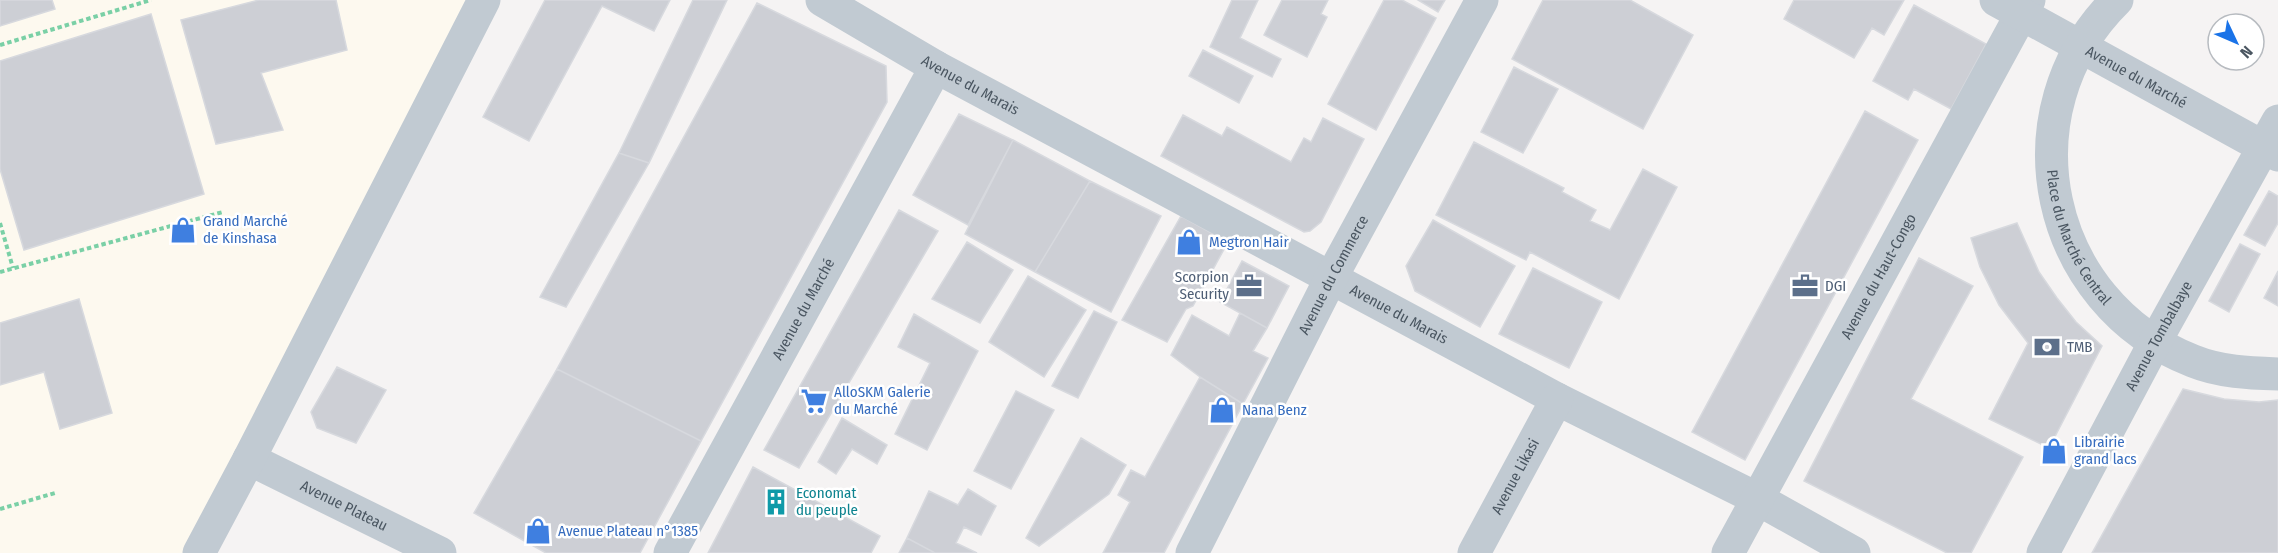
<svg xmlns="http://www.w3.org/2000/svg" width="2278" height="553" font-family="'Fira Sans Condensed',sans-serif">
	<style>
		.commercial { fill: #fdf9ef }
		.building { fill: #cdcfd5; stroke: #d7d9de; stroke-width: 1.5 }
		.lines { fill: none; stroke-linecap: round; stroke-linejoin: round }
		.path { stroke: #7ad0a6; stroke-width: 4; stroke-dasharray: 4.5 3; stroke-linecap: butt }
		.minor { stroke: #c1cad2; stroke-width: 33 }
		.tertiary { stroke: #c1cad2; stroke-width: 33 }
		.labels { text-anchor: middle; stroke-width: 5; stroke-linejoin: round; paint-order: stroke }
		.street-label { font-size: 15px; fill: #4a5661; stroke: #fff }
		.shop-label { font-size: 15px; fill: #366cbe; stroke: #fff; text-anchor: start }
		.service-label { font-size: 15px; fill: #4e5e75; stroke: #fff; text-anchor: start }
		.culture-label { font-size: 15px; fill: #0d838f; stroke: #fff; text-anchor: start }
	</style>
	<rect width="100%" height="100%" fill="#f5f3f3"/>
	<path class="commercial" d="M0,0H484L198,553H0Z"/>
	<path class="building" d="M0,0H52L55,9L0,26Z
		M259,0H336L347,50L261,73L283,130L216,144L181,20Z
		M545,0H670L654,31L602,6L529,141L483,117Z
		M693,0H727L649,163L619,153Z
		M1232,0H1258L1240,38L1281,59L1272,77L1210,47Z
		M1282,0H1328L1321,14L1327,17L1307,57L1264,35Z
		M1384,0H1402L1436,18L1376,130L1328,104Z
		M1418,0H1445L1438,12Z
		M1543,0H1630L1693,35L1643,129L1512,59Z
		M1794,0H1904L1884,35L1872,28L1854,58L1784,19Z
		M757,3L886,66L887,102L701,441L557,369Z
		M1914,5L1986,44L1951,109L1914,89L1908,100L1873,81Z
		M151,14L204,194L24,250L0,169V61Z
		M1203,50L1253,76L1239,103L1189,76Z
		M1514,67L1558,89L1523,153L1481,132Z
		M1865,111L1918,140L1745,460L1692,432Z
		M959,114L1013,140L968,225L913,195Z
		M1183,115L1222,136L1227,127L1291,162L1304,138L1311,142L1323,118L1364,139L1321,222L1310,231L1304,232L1161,156Z
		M1013,140L1090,181L1035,272L965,234Z
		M1474,142L1564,188L1562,192L1596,210L1590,221L1610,230L1643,169L1677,187L1619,299L1530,252L1526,260L1436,215Z
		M619,153L649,163L566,307L540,297Z
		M1090,181L1161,216L1111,312L1035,272Z
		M2269,191L2278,196V223L2265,246L2244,235Z
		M899,210L938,231L799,468L764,450Z
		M1181,216L1228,242L1193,306L1186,309L1167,342L1122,320Z
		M1433,220L1515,266L1480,327L1415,291L1406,266Z
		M2017,223L2039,272L2057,298L2076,322L2102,346L2049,448L1989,419L2028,343L1999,305L1980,267L1971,238Z
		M967,242L1013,270L980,323L932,299Z
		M2240,244L2260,254L2229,312L2209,301Z
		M1919,258L1973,286L1911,399L2023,457L1971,553H1947L1804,481Z
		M1242,261L1289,286L1267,328L1220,302Z
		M1533,268L1602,302L1569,368L1499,334Z
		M2278,271V306L2264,298Z
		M1028,276L1086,310L1044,377L989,342Z
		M79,299L112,413L60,429L44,372L0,385V323Z
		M1094,311L1117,322L1078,398L1052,386Z
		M1240,313L1267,328L1253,351L1268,358L1243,404L1200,377L1171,355L1192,315L1229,336Z
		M914,314L978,351L927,450L895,434L930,363L898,347Z
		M337,367L386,390L356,443L317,428L311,412Z
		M557,369L701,441L640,553H546L474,513Z
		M1200,377L1243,404L1164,553H1103L1130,502L1118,495L1131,470L1145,477Z
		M2183,389L2224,399L2259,402L2278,400V553H2092Z
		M1016,391L1054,410L1011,489L974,471Z
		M842,418L887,445L877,464L852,449L836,474L818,462Z
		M1081,438L1126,465L1109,494L1039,546L1026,538Z
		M753,467L880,536L871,553H708Z
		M968,489L996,506L981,535L964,527L956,543L977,553H935L907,538L929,491L958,505Z
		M907,538L935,553H899Z"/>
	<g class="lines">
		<path class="path" d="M0,45L151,0
			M0,223L13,268
			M0,272L223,212
			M0,509L55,493"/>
		<g class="minor">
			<path id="s1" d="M822,0L936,67L1331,278L1557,399L1756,498L1854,553"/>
			<path id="s2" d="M249,459L440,553"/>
			<path d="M199,553L249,459L484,0"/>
			<path id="s3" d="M670,553L936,67"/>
			<path id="s4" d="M1474,553L1557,399"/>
			<path id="s5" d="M1728,553L2029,0"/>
		</g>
		<g class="tertiary">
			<path id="s6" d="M1996,0L2278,155"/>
			<path id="s7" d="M2117,0C2003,112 2044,303 2193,361C2220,372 2249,373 2278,374"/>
			<path id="s8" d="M1192,553L1331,278L1482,0"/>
			<path id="s9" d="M2043,553L2155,342L2278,121"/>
		</g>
	</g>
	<defs>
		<g id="shop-bare" transform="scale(2.07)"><path d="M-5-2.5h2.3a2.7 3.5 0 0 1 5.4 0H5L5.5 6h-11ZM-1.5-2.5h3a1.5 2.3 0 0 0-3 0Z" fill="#3f7fe0" stroke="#fff" stroke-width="2.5" paint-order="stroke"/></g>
		<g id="office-bare" transform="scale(2.07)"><path d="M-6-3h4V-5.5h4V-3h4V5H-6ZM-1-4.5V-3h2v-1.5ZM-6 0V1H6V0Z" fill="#5c6f8a" stroke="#fff" stroke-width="2.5" paint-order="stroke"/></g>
		<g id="bank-bare" transform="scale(2.07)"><path d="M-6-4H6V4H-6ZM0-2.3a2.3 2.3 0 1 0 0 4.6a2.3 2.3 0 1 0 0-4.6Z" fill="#5c6f8a" stroke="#fff" stroke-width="2.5" paint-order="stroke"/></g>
		<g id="supermarket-bare" transform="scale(2.07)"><path d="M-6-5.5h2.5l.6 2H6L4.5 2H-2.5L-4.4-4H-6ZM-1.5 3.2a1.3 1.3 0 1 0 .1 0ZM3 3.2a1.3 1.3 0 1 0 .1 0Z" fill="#3f7fe0" stroke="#fff" stroke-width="2.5" paint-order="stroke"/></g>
		<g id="building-bare" transform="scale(2.07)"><path d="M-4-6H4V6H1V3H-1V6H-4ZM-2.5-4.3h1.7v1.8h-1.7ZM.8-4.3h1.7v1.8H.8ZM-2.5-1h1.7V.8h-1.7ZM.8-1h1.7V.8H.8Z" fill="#0f9aa8" stroke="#fff" stroke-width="2.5" paint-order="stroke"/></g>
	</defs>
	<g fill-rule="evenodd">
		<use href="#shop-bare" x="183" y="230"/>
		<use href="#shop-bare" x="1189" y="242"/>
		<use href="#office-bare" x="1249" y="286"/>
		<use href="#office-bare" x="1805" y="286"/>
		<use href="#bank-bare" x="2047" y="347"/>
		<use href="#supermarket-bare" x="814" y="401"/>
		<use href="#shop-bare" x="1222" y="410"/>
		<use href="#shop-bare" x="2054" y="451"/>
		<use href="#building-bare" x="776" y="502"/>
		<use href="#shop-bare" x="538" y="531"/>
	</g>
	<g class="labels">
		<g class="street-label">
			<text dy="5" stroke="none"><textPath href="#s6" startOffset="160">Avenue du Marché</textPath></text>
			<text dy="5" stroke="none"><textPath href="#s1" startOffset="171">Avenue du Marais</textPath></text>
			<text dy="5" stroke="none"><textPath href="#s7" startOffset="261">Place du Marché Central</textPath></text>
			<text dy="5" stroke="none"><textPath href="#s8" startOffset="312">Avenue du Commerce</textPath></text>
			<text dy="5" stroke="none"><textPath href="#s5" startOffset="315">Avenue du Haut-Congo</textPath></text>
			<text dy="5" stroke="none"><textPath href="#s3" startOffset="278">Avenue du Marché</textPath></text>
			<text dy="5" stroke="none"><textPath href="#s1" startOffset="657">Avenue du Marais</textPath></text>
			<text dy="5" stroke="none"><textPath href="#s9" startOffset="246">Avenue Tombalbaye</textPath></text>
			<text dy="5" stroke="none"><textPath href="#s4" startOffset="87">Avenue Likasi</textPath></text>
			<text dy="5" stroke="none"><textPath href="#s2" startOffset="106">Avenue Plateau</textPath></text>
		</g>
		<g class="shop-label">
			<text x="203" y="226">Grand Marché<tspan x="203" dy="17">de Kinshasa</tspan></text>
			<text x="1209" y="247">Megtron Hair</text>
			<text x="834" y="397">AlloSKM Galerie<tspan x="834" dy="17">du Marché</tspan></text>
			<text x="1242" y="415">Nana Benz</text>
			<text x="2074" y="447">Librairie<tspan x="2074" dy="17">grand lacs</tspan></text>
			<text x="558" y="536">Avenue Plateau n°1385</text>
		</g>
		<g class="service-label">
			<text x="1229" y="282" text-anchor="end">Scorpion<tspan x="1229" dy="17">Security</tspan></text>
			<text x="1825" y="291">DGI</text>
			<text x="2067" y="352">TMB</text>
		</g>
		<g class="culture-label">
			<text x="796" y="498">Economat<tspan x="796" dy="17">du peuple</tspan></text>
		</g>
	</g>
	<g transform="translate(2236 42) rotate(134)"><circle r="28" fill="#ffffff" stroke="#b7bbc0" stroke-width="1.5"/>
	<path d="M0-4.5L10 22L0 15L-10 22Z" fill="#1a73e8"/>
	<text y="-9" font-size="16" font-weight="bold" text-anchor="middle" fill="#4a5661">N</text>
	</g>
</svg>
